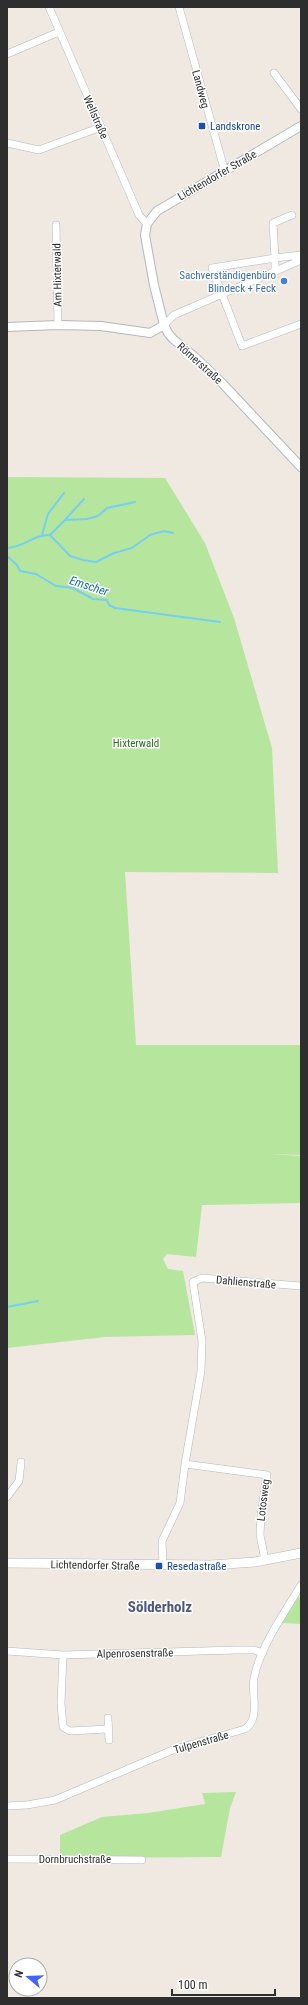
<svg xmlns="http://www.w3.org/2000/svg" width="308" height="2005" font-family="'Roboto Condensed',sans-serif">
	<style>
		.green { fill: #b6e59e }
		.lines { fill: none; stroke-linecap: round; stroke-linejoin: round }
		.stream { stroke: #75cff0; stroke-width: 2 }
		.minor-casing { stroke: #b4b7c1; stroke-width: 8 }
		.tertiary-casing { stroke: #b4b7c1; stroke-width: 10 }
		.secondary-casing { stroke: #b4b7c1; stroke-width: 10 }
		.minor { stroke: #fff; stroke-width: 7 }
		.tertiary { stroke: #fff; stroke-width: 8 }
		.secondary { stroke: #fff; stroke-width: 9 }
		.transit-dot { fill: #1a4fb4; stroke: #fff; stroke-width: 1.5 }
		.shop-dot { fill: #3f7fe0; stroke: #fff; stroke-width: 1.5 }
		.labels { text-anchor: middle; stroke-width: 3; stroke-linejoin: round; paint-order: stroke }
		.street-label { font-size: 11px; fill: #2e2e2e; stroke: #fff }
		.transit-label { font-size: 11px; fill: #164399; stroke: #fff; text-anchor: start }
		.shop-label { font-size: 11px; fill: #366cbe; stroke: #fff; text-anchor: end }
		.park-label { font-size: 11px; fill: #2c6e1b; stroke: #fff }
		.water-label { font-size: 12px; font-style: italic; fill: #0d6fa3; stroke: #fff }
		.district-label { font-size: 15px; font-weight: bold; fill: #4d5680; stroke: #fff }
	</style>
	<rect width="100%" height="100%" fill="#efe9e1"/>
	<path class="green" d="M7,477L165,478L205,543L234,618L272,748L278,873L125,872L136,1045H301V1155L268,1154L301,1156V1203L202,1205L196,1257L167,1254L163,1259L168,1269L183,1271L195,1335L105,1337L7,1348Z
		M296,1597L301,1598V1624L282,1623Z
		M236,1792L230,1808L221,1857L60,1858V1835L102,1817L148,1813L205,1804L202,1793Z"/>
	<g class="lines">
		<path class="stream" d="M65,520L84,499
			M42,535L48,514L64,493
			M50,535L65,520L87,519L98,516L107,508L135,502
			M7,548C23,548 34,534 50,535L70,556L83,560L96,562L114,553L132,548L150,535L164,531L173,533
			M7,556L17,565L20,571L36,574L56,586L73,588L93,599L107,600L109,605L115,608L220,622
			M7,1307L38,1301"/>
		<g class="minor-casing">
			<path id="minor" d="M49,7L139,215L147,224
				M179,7L225,172
				M7,54L59,32
				M274,73L301,109
				M7,143L39,150L101,127
				M292,215L273,223L275,258L212,268L242,346L301,324
				M56,225L58,325
				M275,271V258L301,255
				M164,325L174,315L301,260
				M185,1464L267,1475L261,1515L260,1535L265,1560
				M7,1497L19,1481L21,1462
				M163,1566L162,1541L180,1503L185,1464L201,1371L202,1341L193,1282L202,1278L301,1286
				M7,1651L63,1655L237,1650H254L263,1653
				M63,1655L61,1703L63,1727L70,1731L108,1729
				M108,1718L109,1740
				M7,1806L27,1805L55,1800L175,1749L245,1729C261,1718 251,1694 254,1678C260,1647 285,1612 301,1585
				M7,1859L142,1860"/>
		</g>
		<g class="tertiary-casing">
			<path id="tertiary" d="M301,126L157,211L147,224L145,235L154,285L164,325L168,333L173,339L195,357L223,384L301,467
				M7,327L58,325L101,326L150,333L164,325"/>
		</g>
		<g class="secondary-casing">
			<path id="secondary" d="M7,1563L211,1565L255,1562L301,1553"/>
		</g>
		<use href="#minor" class="minor"/>
		<use href="#tertiary" class="tertiary"/>
		<use href="#secondary" class="secondary"/>
	</g>
	<g class="transit-dot">
		<rect x="198" y="122" width="8" height="8" rx="2"/>
		<rect x="155" y="1562" width="8" height="8" rx="2"/>
	</g>
	<circle class="shop-dot" cx="284" cy="281" r="4"/>
	<g class="labels">
		<g class="street-label">
			<text transform="translate(201 89) rotate(75)" y="4">Landweg</text>
			<text transform="translate(96 117) rotate(66)" y="4">Wellstraße</text>
			<text transform="translate(217 175) rotate(-30)" y="4">Lichtendorfer Straße</text>
			<text transform="translate(57 275) rotate(-91)" y="4">Am Hixterwald</text>
			<text transform="translate(200 363) rotate(42)" y="4">Römerstraße</text>
			<text transform="translate(246 1282) rotate(5)" y="4">Dahlienstraße</text>
			<text transform="translate(263 1500) rotate(-83)" y="4">Lotosweg</text>
			<text transform="translate(95 1565) rotate(1)" y="4">Lichtendorfer Straße</text>
			<text transform="translate(135 1653) rotate(-1)" y="4">Alpenrosenstraße</text>
			<text transform="translate(201 1742) rotate(-16)" y="4">Tulpenstraße</text>
			<text x="75" y="1863">Dornbruchstraße</text>
		</g>
		<g class="transit-label">
			<text x="210" y="130">Landskrone</text>
			<text x="167" y="1570">Resedastraße</text>
		</g>
		<g class="shop-label">
			<text x="276" y="279">Sachverständigenbüro<tspan x="276" dy="13">Blindeck + Feck</tspan></text>
		</g>
		<g class="park-label">
			<text x="136" y="747">Hixterwald</text>
		</g>
		<g class="water-label">
			<text transform="translate(89 586) rotate(18)" y="4">Emscher</text>
		</g>
		<g class="district-label">
			<text x="160" y="1612">Sölderholz</text>
		</g>
	</g>
	<rect width="308" height="2005" fill="none" stroke="#2e2e2e" stroke-width="16"/>
	<g transform="translate(28 1977) rotate(289)"><circle r="19" fill="#ffffff" stroke="#ababab"/>
	<path d="M0-3L7 15L0 10L-7 15Z" fill="#4264fb"/>
	<text y="-6" font-size="11" font-weight="bold" text-anchor="middle" fill="#2e2e2e">N</text>
	</g>
	<path d="M172 1989v6h103v-6" fill="none" stroke="#2e2e2e" stroke-width="2"/>
	<text x="178" y="1989" font-size="12" fill="#2e2e2e" stroke="#ffffff" stroke-width="3" paint-order="stroke">100 m</text>
</svg>
